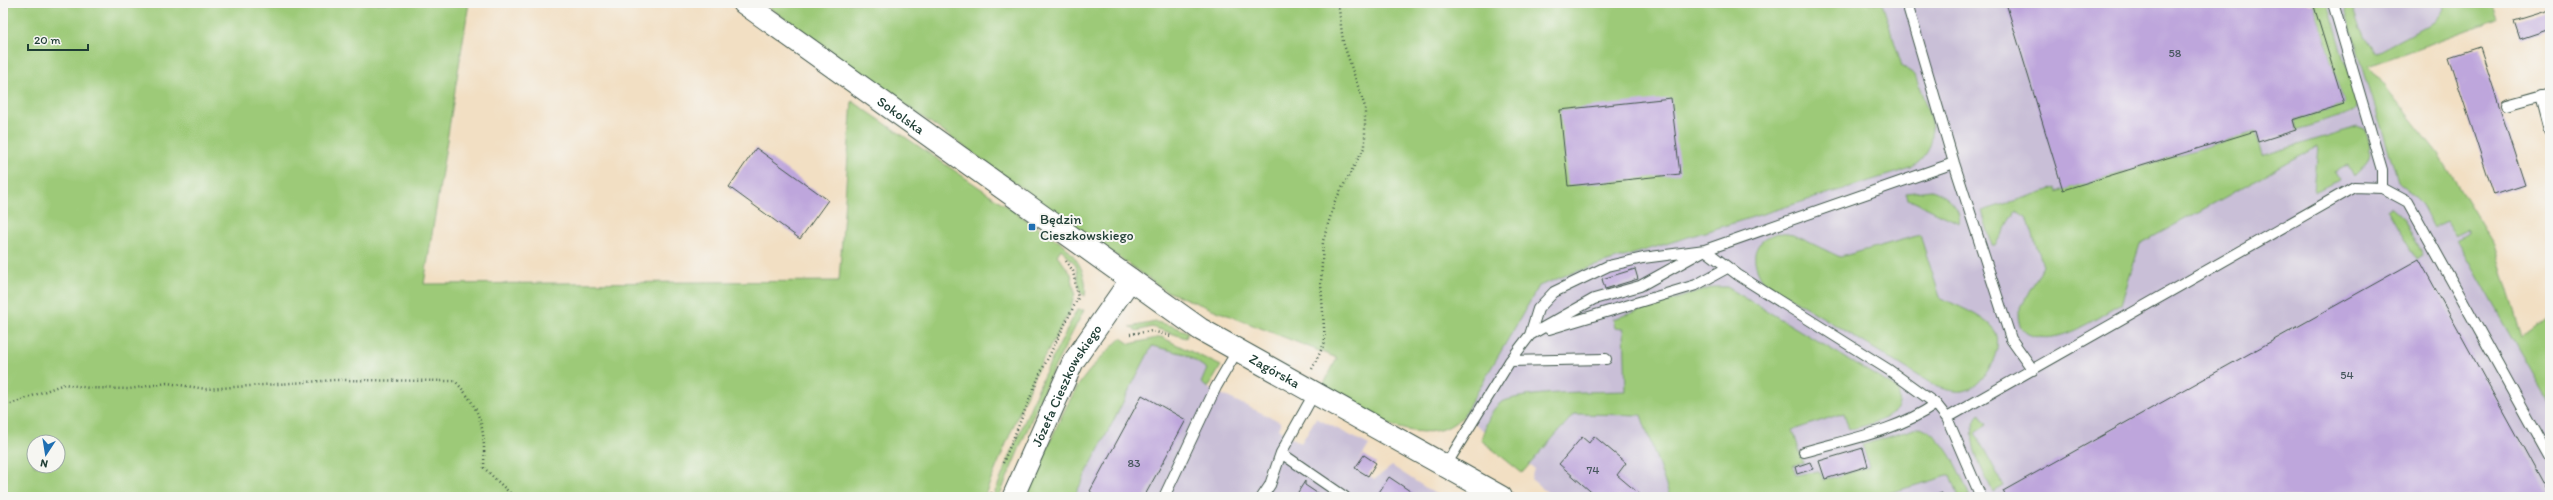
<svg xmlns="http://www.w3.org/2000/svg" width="2553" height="500" font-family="Itim,sans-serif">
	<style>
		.industrial { fill: #c9bfd7 }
		.green { fill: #9dca78; stroke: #5e8456; fill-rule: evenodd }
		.building { fill: #bea6dc }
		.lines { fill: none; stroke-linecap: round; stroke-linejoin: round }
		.lane-casing { stroke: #3f5549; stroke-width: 12 }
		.street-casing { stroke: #3f5549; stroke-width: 23 }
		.secondary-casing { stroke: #3f5549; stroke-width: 24 }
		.path { stroke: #3f5549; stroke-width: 2.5; stroke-dasharray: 1 3; stroke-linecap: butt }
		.lane { stroke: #fff; stroke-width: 10 }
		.street { stroke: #fff; stroke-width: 21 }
		.secondary { stroke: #fff; stroke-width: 22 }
		.poi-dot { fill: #1f6fb2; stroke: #f6f6f2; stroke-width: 1.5 }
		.labels { text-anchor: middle; stroke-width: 4; stroke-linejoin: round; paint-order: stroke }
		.number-label { font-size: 12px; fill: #47575e }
		.street-label { font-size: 14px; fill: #1f3d34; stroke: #f6f6f2 }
		.poi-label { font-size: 14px; fill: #1f3d34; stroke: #f6f6f2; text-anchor: start }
	</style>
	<rect width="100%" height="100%" fill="#f6f6f2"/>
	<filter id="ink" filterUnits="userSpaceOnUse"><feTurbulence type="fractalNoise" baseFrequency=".025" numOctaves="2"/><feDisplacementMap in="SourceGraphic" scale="8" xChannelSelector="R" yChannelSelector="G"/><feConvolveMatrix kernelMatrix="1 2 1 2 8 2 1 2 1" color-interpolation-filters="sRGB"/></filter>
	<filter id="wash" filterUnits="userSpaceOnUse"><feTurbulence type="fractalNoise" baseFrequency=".012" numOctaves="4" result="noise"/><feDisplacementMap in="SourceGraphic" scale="16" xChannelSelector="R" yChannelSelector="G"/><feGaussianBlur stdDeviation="0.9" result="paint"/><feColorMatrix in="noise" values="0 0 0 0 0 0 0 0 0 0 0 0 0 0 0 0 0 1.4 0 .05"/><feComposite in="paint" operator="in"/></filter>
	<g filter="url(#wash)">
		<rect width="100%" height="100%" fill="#f2dfc3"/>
		<path class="industrial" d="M1868,3H2491L2497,19L2369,66L2440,156L2494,245L2522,337L2550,316V497H1553L1531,479L1534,469L1463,415L1581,202Z
			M1152,346L1185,354L1207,369L1208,388L1281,422L1278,429L1301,443L1316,418L1369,445L1355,468L1375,479L1392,466L1440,497H1074Z"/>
		<path class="green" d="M3,3H469L424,284L839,281L852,101L1064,245C1078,260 1088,274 1085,296L1080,292L1076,265L1061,249L1057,255L1071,274L1075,293L1070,311L1035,374L984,497H3ZM34,442H58V466H34Z
			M763,3H1882L1902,66L1915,75C1926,109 1949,143 1911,168L1572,273L1539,286L1462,418C1457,421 1451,426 1446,428C1403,444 1357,407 1322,388L1337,358L1166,291Z
			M2313,3H2328L2358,104L2356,109L2350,113L2297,130L2294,120L2344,104Z
			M2351,3L2360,29L2376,53L2434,22L2445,9L2444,3H2491L2497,19L2369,66L2440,156L2494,245L2522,337L2550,316V403L2457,239L2469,232L2467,229L2455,235L2447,222L2434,228L2422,205L2398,181L2345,10Z
			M2357,127L2365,130C2374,152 2371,160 2354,176L2348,165L2335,172L2339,180L2314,192L2318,146L2140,244L2121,304C2095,318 2059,348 2028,334C2020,329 2018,322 2018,313L2043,266L2027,217L2016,211L1995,245H1992L1982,211L2055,188L2057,192L2062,190L2255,132L2262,156Z
			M1931,190C1944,193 1963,208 1959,223L1908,199L1906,193Z
			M2391,207L2403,218L2423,255L2416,259L2387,209Z
			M1778,233L1794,235L1840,257L1920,235L1940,297C1956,306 1984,315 1995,331C2005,347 1984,385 1967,390C1957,393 1947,390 1937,387L1763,281C1749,258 1752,241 1778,233Z
			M1713,287H1727L1896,388C1912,418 1868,424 1849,430L1844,413L1793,430L1803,463L1793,465L1796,475L1819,471L1824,480L1869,467L1862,445L1921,427C1947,439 1959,472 1970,497H1959L1951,475L1875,497H1670L1641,415L1574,414L1522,473L1481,440C1485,428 1489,412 1499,404C1514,391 1602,392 1626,391L1624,329L1615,328L1613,319Z
			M1077,310H1084L1048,380L999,497H993L1043,377Z
			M1156,322L1173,326L1188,332L1186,338L1152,327L1136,331L1130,327Z
			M1161,337L1221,366L1208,388L1201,383L1207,369L1185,354L1152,346L1074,497H1027C1043,460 1057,420 1078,386C1090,368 1106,352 1121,338L1130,344Z
			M1979,413L1987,425L1975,433L2004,486L1993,492C1982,469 1962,437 1979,413Z"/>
		<g id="blocks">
			<path class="building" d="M2006,3H2313L2344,104L2293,120L2296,130L2258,142L2255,131L2063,190Z
				M2550,10V29L2520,39L2514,21Z
				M2480,47L2525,185L2494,195L2449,57Z
				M1671,98L1680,174L1568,186L1560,110Z
				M756,148L828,200L800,239L729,187Z
				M2419,259L2550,497H2006L2003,491Z
				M1635,269L1638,279L1605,289L1602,279Z
				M1142,395L1186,420L1144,497H1097L1090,491Z
				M1594,436L1626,463L1617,475L1643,497H1597L1559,464L1582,437L1589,443Z
				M1863,448L1868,466L1825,479L1819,461Z
				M1364,455L1376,463L1368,476L1355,468Z
				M1810,462L1813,469L1797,474L1795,467Z
				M1389,477L1419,497H1376Z
				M1305,481V485L1323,497H1295Z
				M1942,493L1943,497H1929Z"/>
		</g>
	</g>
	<g filter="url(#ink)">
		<use href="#blocks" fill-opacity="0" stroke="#3f5549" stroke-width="1"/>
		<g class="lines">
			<g class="lane-casing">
				<path id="lane" d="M1907,3L1954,163L2011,339L2033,370
					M2333,3L2382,170V188
					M2541,95L2550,130
					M2507,105L2550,93
					M1549,329L1696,285L1727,268
					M1530,335L1594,299L1640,286L1705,250L1954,163
					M1510,361L1606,359
					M1947,418L2354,187L2382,188L2408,202L2550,458
					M1804,452C1850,439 1897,431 1936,404
					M1281,453L1345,497
					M1446,465L1510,361L1530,335L1538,309L1554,292L1608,266L1643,258L1705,250L1738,275L1889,370L1936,404L1947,418L1981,497
					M1164,497L1216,387L1237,351
					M1262,497L1270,485L1281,453L1315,392"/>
			</g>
			<g class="street-casing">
				<g id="street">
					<path id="s1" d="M1013,497L1073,362L1131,279"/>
				</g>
			</g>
			<g class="secondary-casing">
				<g id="secondary">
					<path id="s2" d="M744,3L1200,329L1501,497"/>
				</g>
			</g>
			<path class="path" d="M1130,334L1152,331L1171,336
				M1312,369L1325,342L1321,284L1323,241L1335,201L1365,146V107L1343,42L1339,9L1341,3
				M3,407L64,384L89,388L129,389L167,383L206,389L335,380L455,381C482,410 485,428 484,468L514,497
				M1003,463L1040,374L1078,298L1073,271L1066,261
				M795,497H806
				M990,497L992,492"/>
			<use href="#lane" class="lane"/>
			<use href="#street" class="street"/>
			<use href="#secondary" class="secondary"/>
		</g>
	</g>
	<rect class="poi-dot" x="1028" y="223" width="8" height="8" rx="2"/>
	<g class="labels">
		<g class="number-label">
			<text x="2175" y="57">58</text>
			<text x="2347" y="379">54</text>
			<text x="1134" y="467">83</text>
			<text x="1593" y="474">74</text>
		</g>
		<g class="street-label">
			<text dy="5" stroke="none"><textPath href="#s2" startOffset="193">Sokolska</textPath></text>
			<text dy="5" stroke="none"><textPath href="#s2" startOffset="646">Zagórska</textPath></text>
			<text dy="5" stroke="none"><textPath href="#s1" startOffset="124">Józefa Cieszkowskiego</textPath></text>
		</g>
		<g class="poi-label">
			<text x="1040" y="224">Będzin<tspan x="1040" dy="16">Cieszkowskiego</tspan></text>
		</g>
	</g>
	<rect width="2553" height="500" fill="none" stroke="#f6f6f2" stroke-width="16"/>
	<g transform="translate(46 454) rotate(192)"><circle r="19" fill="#f6f6f2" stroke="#a0aca6"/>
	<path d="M0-3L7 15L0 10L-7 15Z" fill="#1f6fb2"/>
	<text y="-6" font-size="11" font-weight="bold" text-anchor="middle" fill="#1f3d34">N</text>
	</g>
	<path d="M28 44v6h60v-6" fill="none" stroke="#1f3d34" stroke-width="2"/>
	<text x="34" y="44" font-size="12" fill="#1f3d34" stroke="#f6f6f2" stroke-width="3" paint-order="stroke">20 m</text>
</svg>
